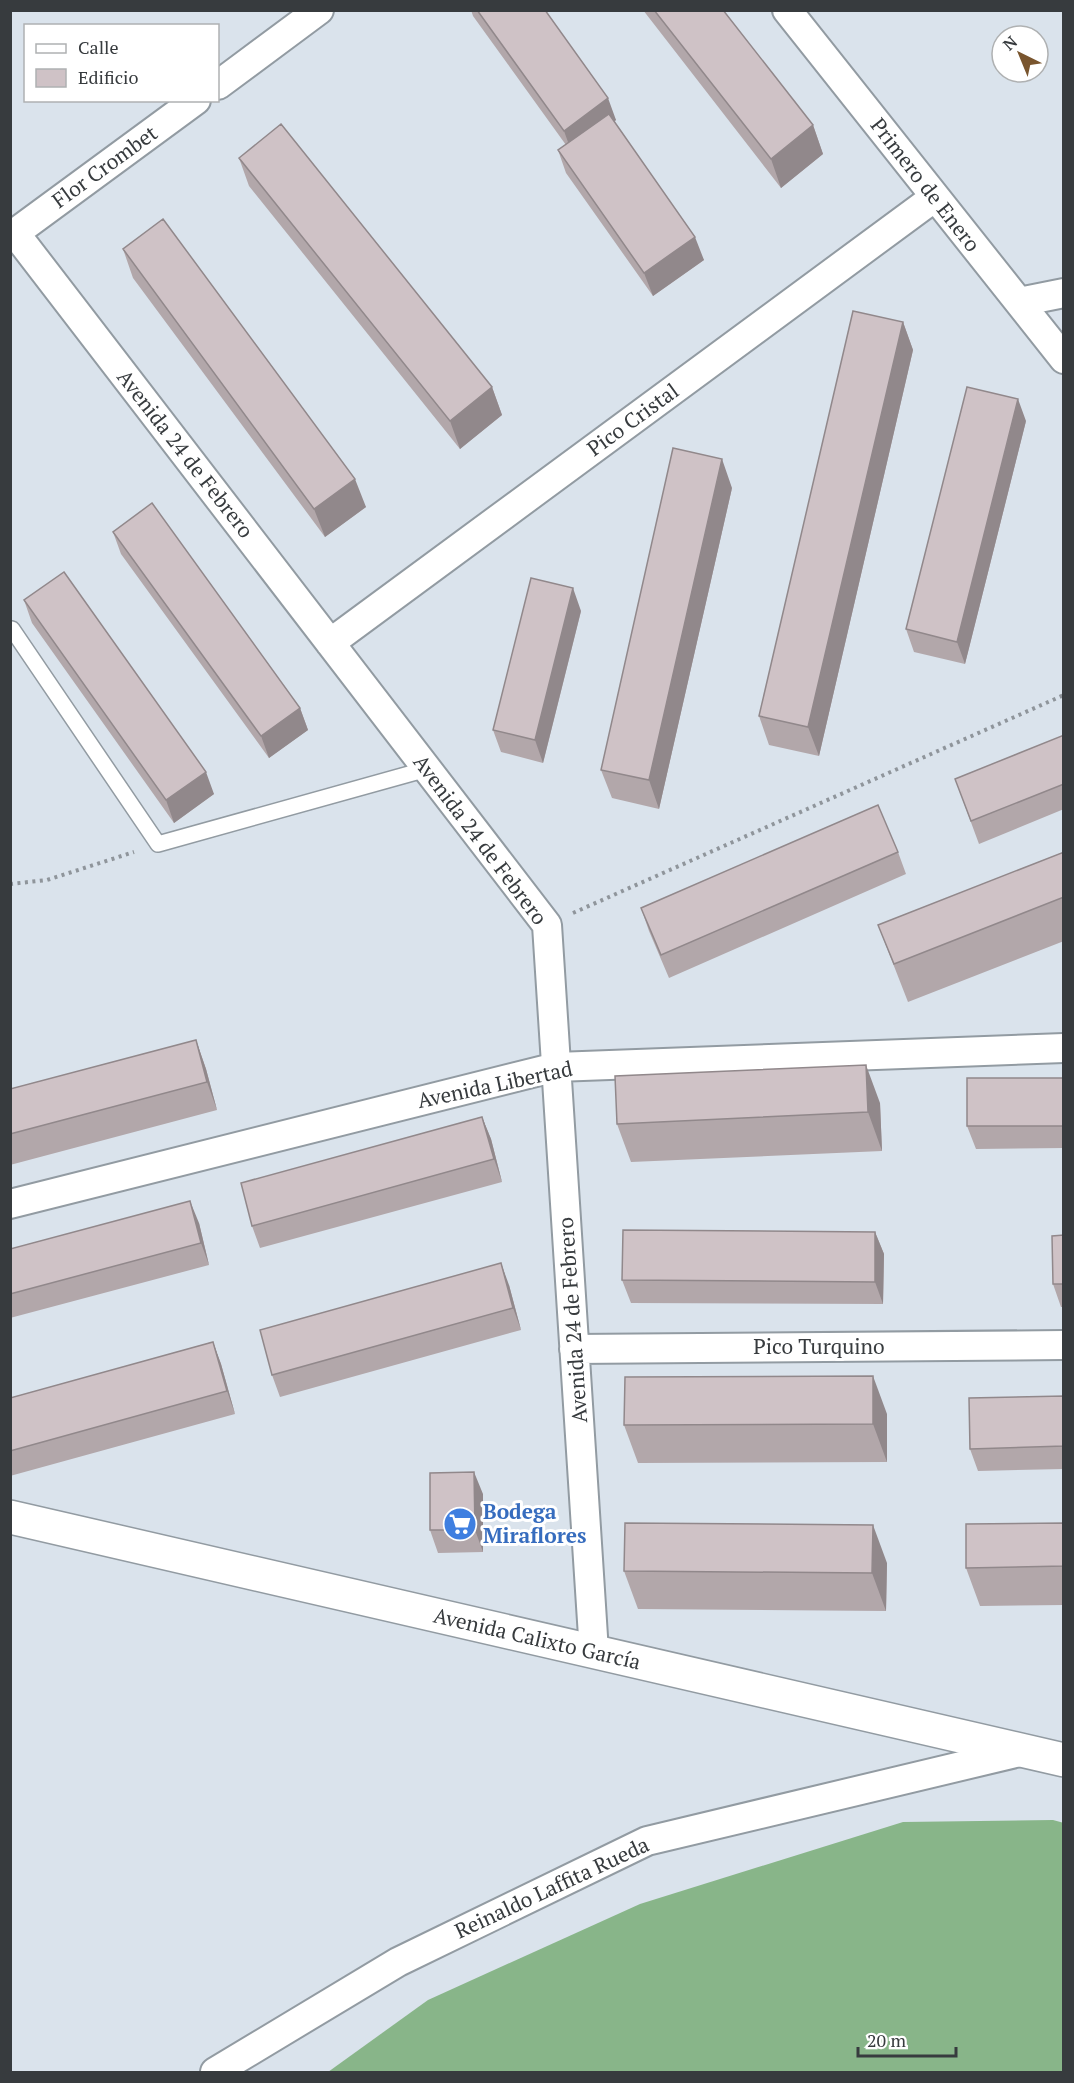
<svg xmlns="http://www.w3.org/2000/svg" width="1074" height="2083" font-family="'PT Serif',serif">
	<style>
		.forest { fill: #88b589 }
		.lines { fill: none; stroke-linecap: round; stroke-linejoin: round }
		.service-casing { stroke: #929ba2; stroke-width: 18 }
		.minor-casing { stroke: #929ba2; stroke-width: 32 }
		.tertiary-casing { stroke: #929ba2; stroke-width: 36 }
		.path { stroke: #8f959b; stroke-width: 4; stroke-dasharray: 3 4.5; stroke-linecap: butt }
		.service { stroke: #fff; stroke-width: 15 }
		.minor { stroke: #fff; stroke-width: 28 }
		.tertiary { stroke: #fff; stroke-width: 33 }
		.wall { fill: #b2a7aa }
		.shaded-wall { fill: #91888b }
		.building { fill: #cfc2c6; stroke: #91888b; stroke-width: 1.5 }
		.labels { text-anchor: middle; stroke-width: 6; stroke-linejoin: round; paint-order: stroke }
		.street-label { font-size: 21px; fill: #373b3e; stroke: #fff }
		.shop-label { font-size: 21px; font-weight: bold; fill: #366cbe; stroke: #fff; text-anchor: start }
	</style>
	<rect width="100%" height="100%" fill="#dae3ec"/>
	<path class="forest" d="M1053,1820L1064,1823L1063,2072H328L428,2000L640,1904L903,1822Z"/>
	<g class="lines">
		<g class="service-casing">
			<path id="service" d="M12,629L158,844L427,769"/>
		</g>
		<g class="minor-casing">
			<path id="minor" d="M787,10L1064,359
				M218,85L319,10
				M196,100L15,233L547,925L594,1652
				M1019,302L1064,293
				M330,643L935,197
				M10,1204L556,1067L1064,1048
				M574,1349L1064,1345
				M215,2072L398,1962L647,1841L1024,1751"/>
		</g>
		<g class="tertiary-casing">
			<path id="tertiary" d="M10,1517L1064,1760"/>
		</g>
		<path class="path" d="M10,884L47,880L134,852
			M573,913L1064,695"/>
		<use href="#service" class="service"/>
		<use href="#minor" class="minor"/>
		<use href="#tertiary" class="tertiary"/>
	</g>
	<path class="wall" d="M471,10H545L616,120L614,122L704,260L653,296L566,173L558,150L566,145L473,16Z
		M643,10H723L813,125L823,154L781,188Z
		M239,158L492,387L502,415L460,449L249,186Z
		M123,249L366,507L325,537L133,278Z
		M903,322L913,350L819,756L769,745L759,716Z
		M1026,421L965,664L914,652L906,629Z
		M732,488L659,809L612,798L601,770Z
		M113,532L300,708L308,730L269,758L121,554Z
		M24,600L214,794L174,823L32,623Z
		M581,611L543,763L501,752L493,730Z
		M1064,735V809L979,844L955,779Z
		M898,852L906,874L669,978L649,931L641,908Z
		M1064,852V941L908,1002L878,925Z
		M196,1040L206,1069L217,1110L10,1165V1089Z
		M1064,1078V1148L976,1149L967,1126Z
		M880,1103L882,1151L631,1162L617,1124Z
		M482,1117L491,1139L502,1182L260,1248L252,1226Z
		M199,1223L209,1265L10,1318V1249Z
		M875,1232L884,1254L883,1304L631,1303L622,1280Z
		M1064,1235V1307H1061L1053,1284Z
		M509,1285L521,1330L280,1397L272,1375Z
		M213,1342L221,1364L235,1414L10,1476V1398Z
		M1064,1396V1469L978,1471L970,1449Z
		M887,1414V1462L638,1463L624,1425Z
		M483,1494V1552L438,1553L430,1530Z
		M1064,1523V1605L980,1606L966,1568Z
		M887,1563L886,1611L638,1609L624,1571Z"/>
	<path class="shaded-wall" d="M608,98L616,120L572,153L564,131Z
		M813,125L823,154L781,188L771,159Z
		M695,237L704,260L653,296L644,273Z
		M903,322L913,350L819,756L808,727Z
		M492,387L502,415L460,449L450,421Z
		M1018,399L1026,421L965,664L957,642Z
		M722,459L732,488L659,809L649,780Z
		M355,479L366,507L325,537L314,509Z
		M573,588L581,611L543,763L535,740Z
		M300,708L308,730L269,758L261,736Z
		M206,772L214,794L174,823L166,800Z
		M196,1040L206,1069L217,1110L207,1082Z
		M866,1065L880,1103L882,1151L868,1112Z
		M482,1117L491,1139L502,1182L494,1159Z
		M190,1201L199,1223L209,1265L201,1243Z
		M875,1232L884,1254L883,1304L875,1282Z
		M501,1263L509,1285L521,1330L513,1308Z
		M213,1342L221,1364L235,1414L227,1391Z
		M873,1376L887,1414V1462L873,1424Z
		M474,1472L483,1494V1552L475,1530Z
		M873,1525L887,1563L886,1611L872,1573Z"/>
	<path class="building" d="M477,10H545L608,98L564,131Z
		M654,10H723L813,125L771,159Z
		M609,114L695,237L644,273L558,150Z
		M281,124L492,387L450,421L239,158Z
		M163,219L355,479L314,509L123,249Z
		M853,311L903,322L808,727L759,716Z
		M967,387L1018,399L957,642L906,629Z
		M673,448L722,459L649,780L601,770Z
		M152,503L300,708L261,736L113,532Z
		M64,572L206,772L166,800L24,600Z
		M531,578L573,588L535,740L493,730Z
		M1064,735V784L971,821L955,779Z
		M878,805L898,852L661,955L641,908Z
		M1064,852V897L894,964L878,925Z
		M196,1040L207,1082L10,1134V1089Z
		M866,1065L868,1112L617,1124L615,1076Z
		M967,1078H1064V1126H967Z
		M482,1117L494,1159L252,1226L241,1183Z
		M190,1201L201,1243L10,1294V1249Z
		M623,1230L875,1232V1282L622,1280Z
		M1064,1235V1284H1053L1052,1236Z
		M501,1263L513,1308L272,1375L260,1330Z
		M213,1342L227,1391L10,1451V1398Z
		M873,1376V1424L624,1425L625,1377Z
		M1064,1396V1446L970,1449L969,1398Z
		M474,1472L475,1530H430V1473Z
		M625,1523L873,1525L872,1573L624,1571Z
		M1064,1523V1566L966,1568V1524Z"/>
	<defs>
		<g id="supermarket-disc" transform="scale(1.725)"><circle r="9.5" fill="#3f7fe0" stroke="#fff"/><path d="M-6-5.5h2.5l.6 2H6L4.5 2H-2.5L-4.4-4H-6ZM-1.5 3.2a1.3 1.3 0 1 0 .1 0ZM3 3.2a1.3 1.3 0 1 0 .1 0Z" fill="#fff"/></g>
	</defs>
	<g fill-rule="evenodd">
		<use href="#supermarket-disc" x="460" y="1524"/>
	</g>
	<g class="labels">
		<g class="street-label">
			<text transform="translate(105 167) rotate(-36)" y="7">Flor Crombet</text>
			<text transform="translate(925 185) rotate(52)" y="7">Primero de Enero</text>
			<text transform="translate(633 420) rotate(-36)" y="7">Pico Cristal</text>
			<text transform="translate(185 454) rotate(52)" y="7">Avenida 24 de Febrero</text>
			<text transform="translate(480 840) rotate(53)" y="7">Avenida 24 de Febrero</text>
			<text transform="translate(495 1085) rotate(-12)" y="7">Avenida Libertad</text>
			<text transform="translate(573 1320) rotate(-94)" y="7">Avenida 24 de Febrero</text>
			<text x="819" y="1354">Pico Turquino</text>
			<text transform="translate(537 1639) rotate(13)" y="7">Avenida Calixto García</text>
			<text transform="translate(552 1888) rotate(-25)" y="7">Reinaldo Laffita Rueda</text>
		</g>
		<g class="shop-label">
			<text x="483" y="1519">Bodega<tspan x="483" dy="24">Miraflores</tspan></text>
		</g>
	</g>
	<rect width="1074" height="2083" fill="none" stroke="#373b3e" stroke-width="24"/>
	<rect x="24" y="24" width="195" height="78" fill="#ffffff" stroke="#afb1b2" stroke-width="1.5"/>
	<rect x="36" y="44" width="30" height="9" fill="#ffffff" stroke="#afb1b2" stroke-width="1.5"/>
	<text x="78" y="54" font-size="18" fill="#373b3e">Calle</text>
	<rect x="36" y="69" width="30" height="18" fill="#cfc2c6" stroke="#afb1b2" stroke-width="1.5"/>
	<text x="78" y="84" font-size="18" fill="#373b3e">Edificio</text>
	<g transform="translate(1020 54) rotate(317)"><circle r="28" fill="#ffffff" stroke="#afb1b2" stroke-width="1.5"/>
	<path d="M0-4.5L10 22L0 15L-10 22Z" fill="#79552e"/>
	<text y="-9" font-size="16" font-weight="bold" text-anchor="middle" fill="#373b3e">N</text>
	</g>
	<path d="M858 2047v9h98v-9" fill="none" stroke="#373b3e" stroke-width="3"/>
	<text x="867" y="2047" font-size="18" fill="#373b3e" stroke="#ffffff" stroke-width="4.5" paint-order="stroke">20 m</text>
</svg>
